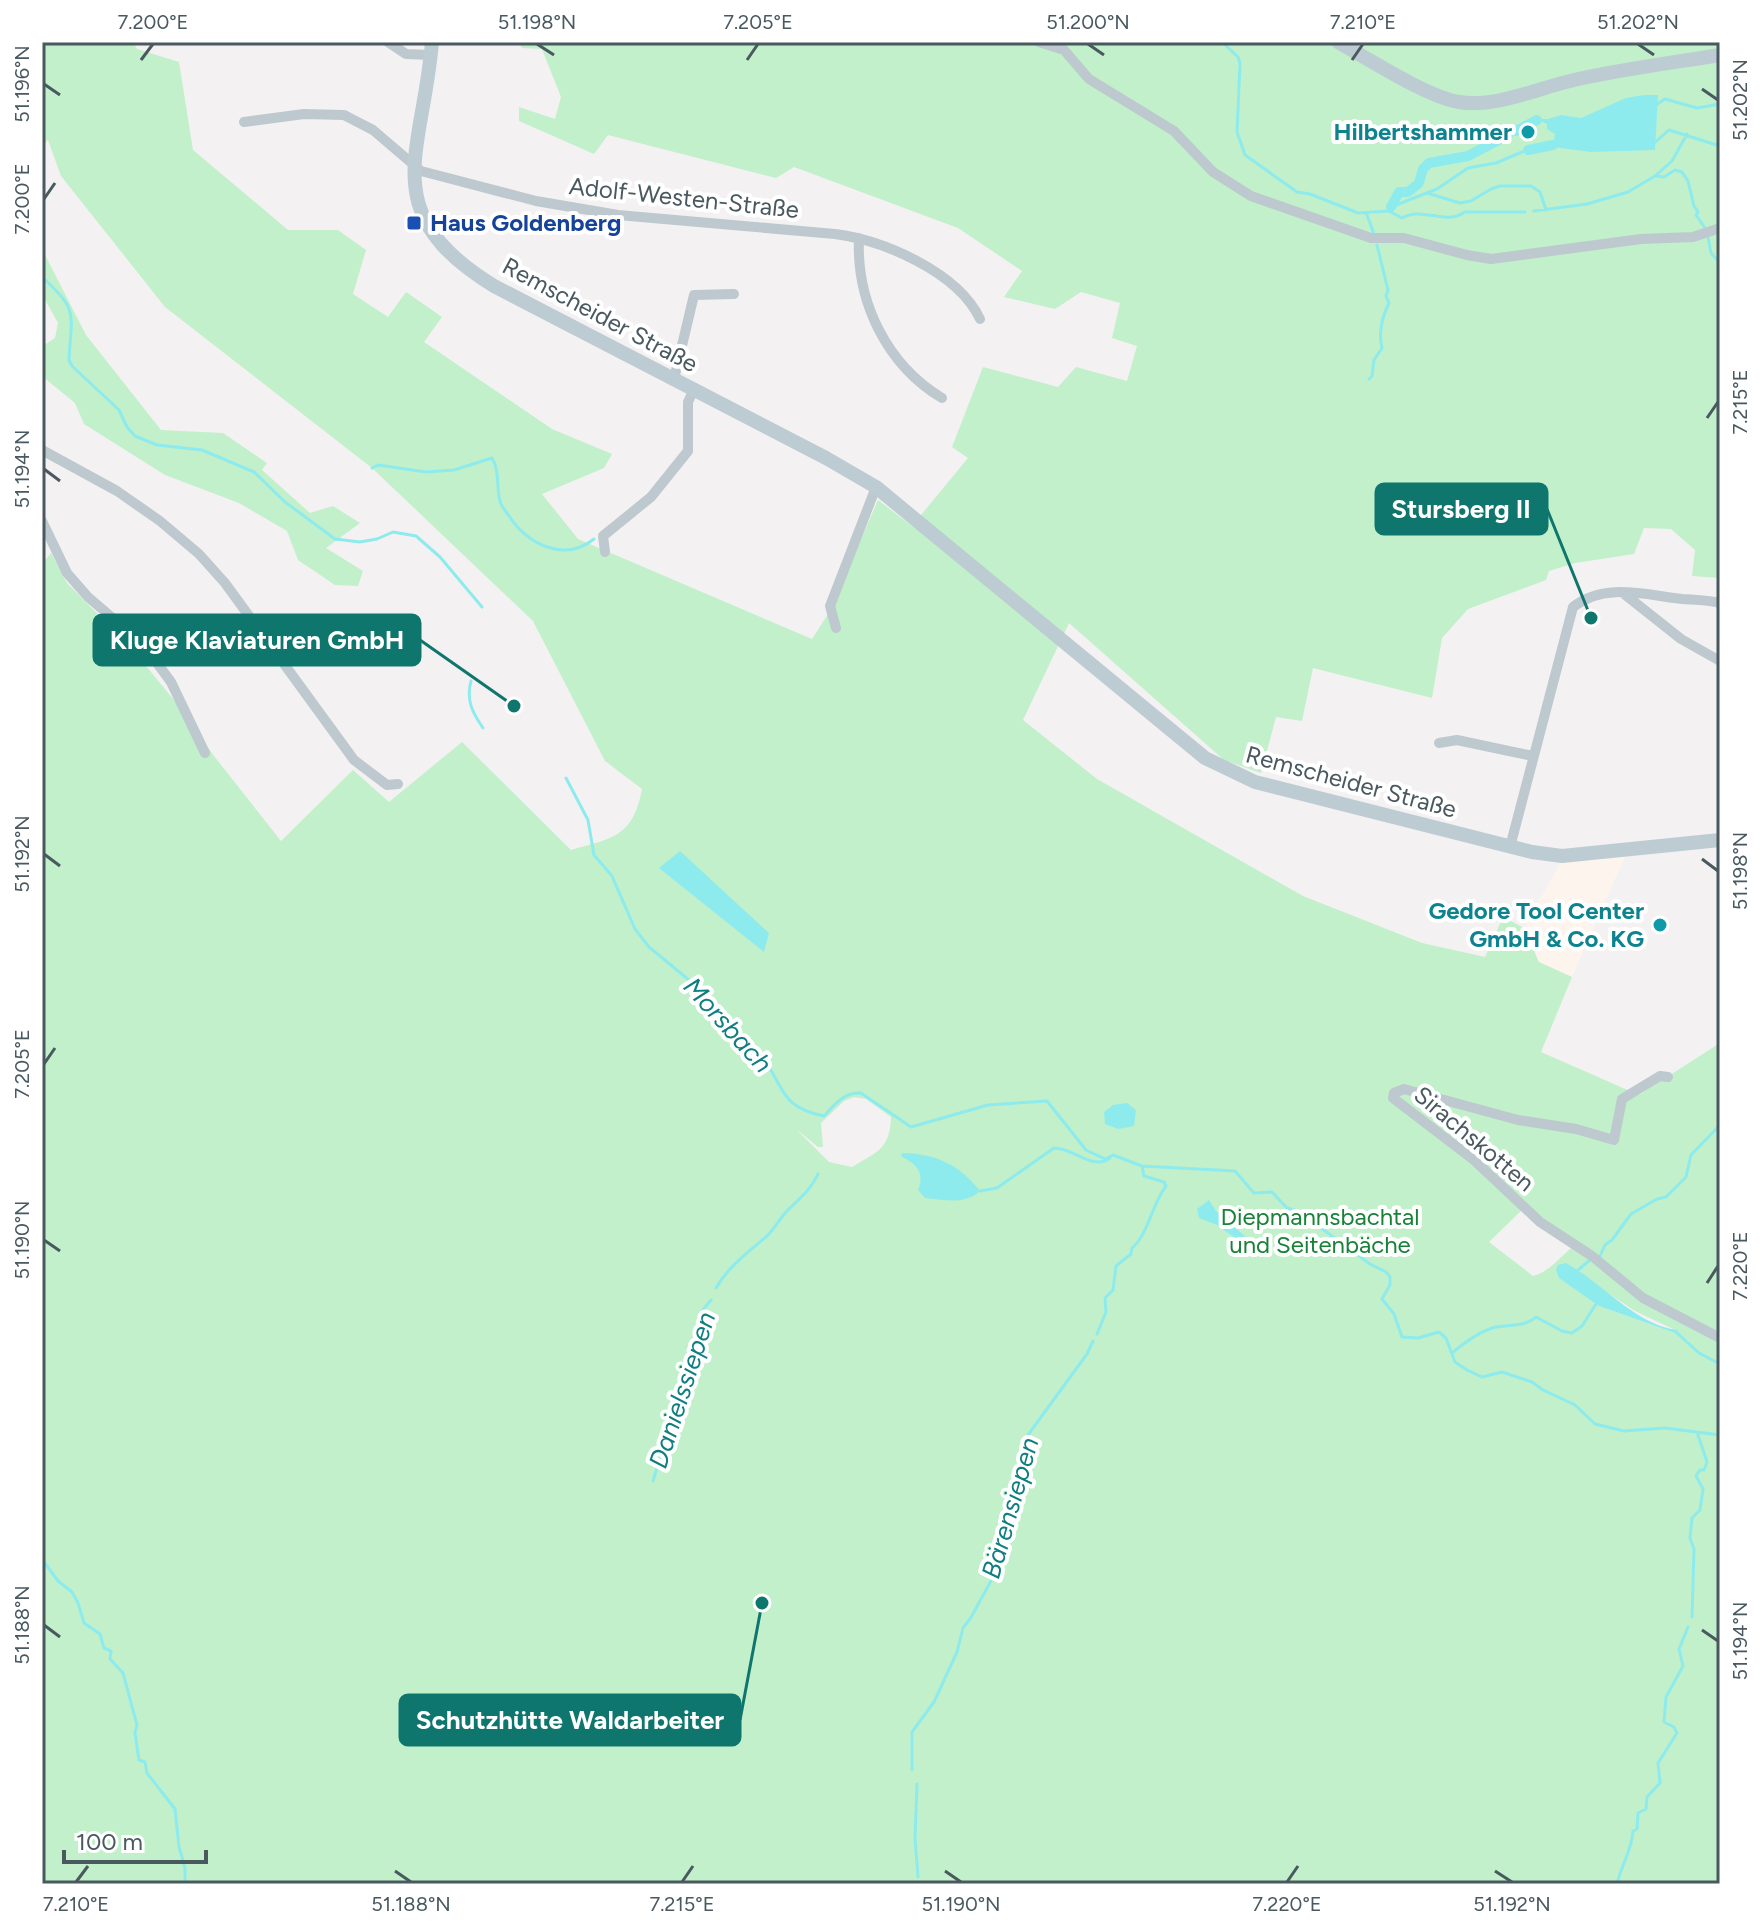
<svg xmlns="http://www.w3.org/2000/svg" width="1762" height="1926" font-family="Figtree,sans-serif">
	<style>
		.commercial { fill: #fdf5ed }
		.green { fill: #c1f0ca; fill-rule: evenodd }
		.water { fill: #8eebed }
		.lines { fill: none; stroke-linecap: round; stroke-linejoin: round }
		.stream { stroke: #8eebed; stroke-width: 3 }
		.canal { stroke: #8eebed; stroke-width: 10 }
		.minor { stroke: #bdc9ce; stroke-width: 10 }
		.secondary { stroke: #bdccd3; stroke-width: 14 }
		.ticks { fill: none; stroke: #49595f; stroke-width: 3 }
		.culture-dot { fill: #0f9aa8; stroke: #fff; stroke-width: 3 }
		.transit-dot { fill: #1a4fb4; stroke: #fff; stroke-width: 3 }
		.labels { text-anchor: middle; stroke-width: 8; stroke-linejoin: round; paint-order: stroke }
		.culture-label { font-size: 24px; font-weight: bold; fill: #0d838f; stroke: #fff; text-anchor: end }
		.street-label { font-size: 24px; fill: #49595f; stroke: #fff }
		.transit-label { font-size: 24px; font-weight: bold; fill: #164399; stroke: #fff; text-anchor: start }
		.park-label { font-size: 24px; fill: #188338; stroke: #fff }
		.water-label { font-size: 26px; font-style: italic; fill: #0e7e80; stroke: #fff }
		.leader { fill: none; stroke: #0f766e; stroke-width: 3 }
		.callout-dot { fill: #0f766e; stroke: #fff; stroke-width: 3 }
		.callout { fill: #0f766e; stroke: #0f766e; stroke-width: 3 }
		.callout-label { font-size: 26px; text-anchor: middle; font-weight: bold; fill: #fff }
		.neatline { fill: none; stroke: #49595f; stroke-width: 3 }
		.ticks-label { font-size: 20px; text-anchor: middle; fill: #49595f }
	</style>
	<rect width="100%" height="100%" fill="#f4f1f2"/>
	<path class="commercial" d="M1626,854L1572,977L1539,962L1524,928L1562,860Z"/>
	<path class="green" d="M42,42H133L137,49L179,62L193,150L288,230H338L366,250L353,294L388,317L406,292L442,317L424,342L552,429L612,454L604,468L542,494L578,539L812,639L830,611L878,500L912,526L968,458L952,447L983,367L1058,387L1076,367L1127,381L1137,346L1112,338L1120,303L1081,292L1055,309L1004,297L1022,271L958,228L794,167L776,178L608,135L594,154L519,121V107L555,119L561,97L542,49L522,48L519,42H1720V578L1692,576L1695,550L1671,529L1644,528L1634,554L1575,563L1549,571L1546,580L1468,609L1442,638L1432,698L1313,668L1302,721L1276,717L1261,773L1224,760L1069,623L1023,720L1097,779L1303,896L1422,943L1485,957L1503,917L1524,928L1539,962L1572,977L1541,1052L1639,1095L1720,1043V1884H42V564L51,553L67,583L132,649L174,700L214,756L281,841L353,770L389,802L462,742L571,850C613,838 633,837 642,789L605,761L533,621L372,468L165,307L61,176L48,140L42,145ZM854,1097L866,1099L891,1117C890,1149 877,1152 852,1167L829,1162L796,1129L818,1147H823L821,1123L844,1101ZM1525,1207L1574,1246C1560,1256 1550,1272 1533,1276L1489,1242ZM1578,1269L1584,1277L1635,1311L1677,1331L1675,1333L1599,1306L1561,1277Z
		M42,249L86,335L161,430L223,433L267,463L262,470L310,513L333,506L360,523L326,548L363,571L358,586L335,585L298,560L287,531L239,503L165,475L84,424L75,403L42,376V343L46,344L55,338L58,323L42,294Z"/>
	<path class="water" d="M1644,95H1658L1655,150L1591,152L1553,147L1555,134L1547,129V124L1536,119H1548L1561,115L1581,118L1626,98Z
		M680,851L769,933L764,952L659,868Z
		M1127,1103L1136,1110L1134,1126L1118,1129L1105,1124L1104,1112L1113,1105Z
		M904,1153C936,1154 960,1165 980,1191C965,1205 945,1200 925,1198L918,1190C925,1173 917,1164 902,1157L901,1154Z
		M1209,1200L1216,1211L1262,1251L1263,1258L1217,1225L1199,1218L1197,1209Z
		M1566,1263C1600,1281 1637,1326 1678,1330L1675,1333L1599,1306L1559,1278L1556,1270L1558,1265Z"/>
	<g class="lines">
		<path class="stream" d="M1222,42L1238,57L1240,64L1237,132L1245,155L1297,192L1310,194L1358,213L1389,211L1391,207L1437,189L1468,168L1496,163L1522,152
			M1656,105L1665,99L1697,108L1720,104
			M1652,145L1669,130L1720,146
			M1657,176L1664,177L1675,170L1682,172L1688,181L1694,206L1698,212L1696,215L1705,228
			M1427,193L1460,203L1471,201L1491,189L1500,186H1531L1540,192L1546,210
			M1389,211L1402,218C1423,206 1445,226 1465,212H1525
			M1534,211L1587,204L1628,192L1655,176L1672,161L1687,134
			M1367,215L1374,234
			M1708,237L1711,253L1720,263
			M42,277C80,311 71,314 69,360L72,366L119,410L127,427L135,436L157,445L202,450L254,472L285,502L335,539L360,542L377,539L393,532L416,536L440,557L482,607
			M1369,379L1372,376L1374,360L1382,348C1378,332 1382,317 1389,303L1386,296L1388,290L1377,245
			M372,468L378,465L426,472L454,470L492,458C500,470 496,487 500,501C501,507 506,511 509,516C528,544 564,563 594,539
			M471,681C466,700 472,712 483,728
			M566,778L588,820L594,855L612,876L635,929L649,947L689,980L724,1020L749,1055L764,1059C785,1090 781,1107 824,1116C835,1104 844,1092 861,1093L911,1127L988,1105L1047,1101L1086,1150L1105,1159L1113,1155L1142,1166L1235,1171L1254,1193L1272,1192L1287,1208L1301,1212L1306,1221L1317,1225L1370,1264L1386,1272L1390,1277V1285L1382,1299L1394,1314L1402,1337L1418,1338L1439,1332L1446,1338L1455,1362L1467,1370L1482,1377L1502,1372L1532,1382L1543,1390L1575,1405L1595,1424L1624,1431L1665,1428L1720,1435
			M980,1191L997,1188L1054,1148C1074,1148 1093,1171 1110,1158
			M1600,1256L1605,1245L1612,1240L1631,1214L1657,1199L1666,1197L1686,1177L1691,1155L1720,1125
			M1578,1270L1590,1260
			M716,1288C728,1267 748,1252 767,1236C774,1229 779,1220 786,1212C798,1200 811,1190 818,1174
			M1676,1332L1699,1353L1720,1364
			M1097,1334L1106,1312L1105,1298L1113,1290L1116,1266L1131,1254L1132,1248C1148,1235 1152,1204 1166,1186L1164,1182L1144,1176L1142,1166
			M1452,1353C1464,1343 1477,1333 1492,1328C1506,1324 1524,1328 1536,1317L1562,1331L1572,1333L1582,1326L1596,1304
			M653,1481L666,1438L671,1410L700,1337L702,1311L711,1300
			M42,1559L58,1581L72,1592L78,1603L84,1623L100,1634L104,1648L111,1651L110,1659L123,1673L137,1725L135,1733L139,1760L145,1762L147,1773L175,1809L179,1847L185,1868V1884
			M1692,1617L1694,1549L1690,1538L1692,1518L1700,1510L1703,1489L1696,1476L1700,1470H1704L1707,1462L1698,1435
			M912,1770V1732L934,1702L957,1652L963,1628L970,1619L991,1581L998,1551L1017,1500L1016,1488L1028,1435L1087,1354L1093,1341
			M917,1784L915,1838L918,1877
			M1617,1884C1621,1866 1632,1850 1633,1831L1637,1829L1638,1813L1646,1809L1647,1797L1660,1783L1658,1763L1677,1733L1674,1727L1664,1722L1666,1697L1683,1666L1679,1649L1688,1627"/>
		<path class="canal" d="M1516,131L1537,120
			M1528,150L1553,145
			M1391,207L1399,192H1408L1419,183L1423,169L1429,163L1468,156L1508,135"/>
		<path class="minor" d="M388,42L406,54L431,55
			M1039,42L1064,50L1089,79L1174,131L1213,172L1251,196L1371,238H1404L1467,255L1491,259L1641,239L1693,237L1720,228
			M244,122L304,114L344,115L373,130L421,171L536,201L618,215L835,234C883,240 958,272 980,319
			M859,238C856,302 887,365 942,398
			M674,379L694,295L734,294
			M42,450L117,491L160,521L199,554L225,583L354,760L387,785L398,784
			M42,521L67,573L88,597L143,644L171,682L205,753
			M605,552L603,536L651,497L688,451V402L694,389
			M1623,593L1681,639L1720,661
			M836,628L830,606L876,487
			M1439,743L1457,740L1533,756
			M1510,847L1573,607C1604,582 1646,595 1682,599C1695,600 1707,600 1720,603
			M1668,1077L1660,1076L1622,1099L1614,1140L1576,1129L1518,1120L1404,1089L1394,1093L1393,1098L1474,1160L1540,1222L1592,1256L1643,1298L1720,1338"/>
		<path class="secondary" d="M432,42C423,154 374,212 494,286L826,458L876,487L1205,758L1255,782L1532,852L1562,856L1720,840
			M1338,42C1369,59 1427,97 1459,102C1496,108 1538,88 1574,80C1622,69 1671,63 1720,55"/>
	</g>
	<path class="ticks" d="M537,44L554,55M1088,44L1104,55M1638,44L1654,55M141,60L153,44M747,60L758,44M1352,60L1363,44M44,84L60,95M1702,89L1718,100M44,199L55,183M1707,418L1718,402M44,469L60,481M44,854L60,866M1702,859L1718,871M44,1064L55,1048M44,1240L60,1251M1707,1283L1718,1266M44,1625L60,1637M1702,1630L1718,1641M395,1871L411,1882M945,1871L961,1882M1495,1871L1512,1882M76,1882L88,1866M682,1882L693,1866M1287,1882L1298,1866"/>
	<g class="culture-dot">
		<circle cx="1528" cy="132" r="8"/>
		<circle cx="1660" cy="925" r="8"/>
	</g>
	<rect class="transit-dot" x="406" y="215" width="16" height="16" rx="4"/>
	<g class="labels">
		<g class="culture-label">
			<text x="1512" y="140">Hilbertshammer</text>
			<text x="1644" y="919">Gedore Tool Center<tspan x="1644" dy="28">GmbH &amp; Co. KG</tspan></text>
		</g>
		<g class="street-label">
			<text transform="translate(684 198) rotate(6)" y="8">Adolf-Westen-Straße</text>
			<text transform="translate(600 315) rotate(28)" y="8">Remscheider Straße</text>
			<text transform="translate(1351 782) rotate(15)" y="8">Remscheider Straße</text>
			<text transform="translate(1474 1139) rotate(40)" y="8">Sirachskotten</text>
		</g>
		<g class="transit-label">
			<text x="430" y="231">Haus Goldenberg</text>
		</g>
		<g class="park-label">
			<text x="1320" y="1225">Diepmannsbachtal<tspan x="1320" dy="28">und Seitenbäche</tspan></text>
		</g>
		<g class="water-label">
			<text transform="translate(728 1025) rotate(48)" y="9">Morsbach</text>
			<text transform="translate(682 1390) rotate(-72)" y="9">Danielssiepen</text>
			<text transform="translate(1010 1508) rotate(-74)" y="9">Bärensiepen</text>
		</g>
	</g>
	<path class="leader" d="M1591 618L1547 509M514 706L420 640M762 1603L740 1720"/>
	<g class="callout-dot">
		<circle cx="1591" cy="618" r="8"/>
		<circle cx="514" cy="706" r="8"/>
		<circle cx="762" cy="1603" r="8"/>
	</g>
	<g class="callout">
		<rect x="1376" y="484" width="171" height="50" rx="8"/>
		<rect x="94" y="615" width="326" height="50" rx="8"/>
		<rect x="400" y="1695" width="340" height="50" rx="8"/>
	</g>
	<g class="callout-label">
		<text x="1461" y="518">Stursberg II</text>
		<text x="257" y="649">Kluge Klaviaturen GmbH</text>
		<text x="570" y="1729">Schutzhütte Waldarbeiter</text>
	</g>
	<rect width="1762" height="1926" fill="none" stroke="#ffffff" stroke-width="88"/>
	<path d="M64 1850v12h142v-12" fill="none" stroke="#49595f" stroke-width="4"/>
	<text x="76" y="1850" font-size="24" fill="#49595f" stroke="#ffffff" stroke-width="6" paint-order="stroke">100 m</text>
	<rect x="44" y="44" width="1674" height="1838" class="neatline"/>
	<g class="ticks-label">
		<text x="153" y="29">7.200°E</text>
		<text x="537" y="29">51.198°N</text>
		<text x="758" y="29">7.205°E</text>
		<text x="1088" y="29">51.200°N</text>
		<text x="1363" y="29">7.210°E</text>
		<text x="1638" y="29">51.202°N</text>
		<text transform="translate(22 84) rotate(-90)" y="7">51.196°N</text>
		<text transform="translate(1740 100) rotate(-90)" y="7">51.202°N</text>
		<text transform="translate(22 199) rotate(-90)" y="7">7.200°E</text>
		<text transform="translate(1740 402) rotate(-90)" y="7">7.215°E</text>
		<text transform="translate(22 469) rotate(-90)" y="7">51.194°N</text>
		<text transform="translate(22 854) rotate(-90)" y="7">51.192°N</text>
		<text transform="translate(1740 871) rotate(-90)" y="7">51.198°N</text>
		<text transform="translate(22 1064) rotate(-90)" y="7">7.205°E</text>
		<text transform="translate(22 1240) rotate(-90)" y="7">51.190°N</text>
		<text transform="translate(1740 1266) rotate(-90)" y="7">7.220°E</text>
		<text transform="translate(22 1625) rotate(-90)" y="7">51.188°N</text>
		<text transform="translate(1740 1641) rotate(-90)" y="7">51.194°N</text>
		<text x="76" y="1911">7.210°E</text>
		<text x="411" y="1911">51.188°N</text>
		<text x="682" y="1911">7.215°E</text>
		<text x="961" y="1911">51.190°N</text>
		<text x="1287" y="1911">7.220°E</text>
		<text x="1512" y="1911">51.192°N</text>
	</g>
</svg>
